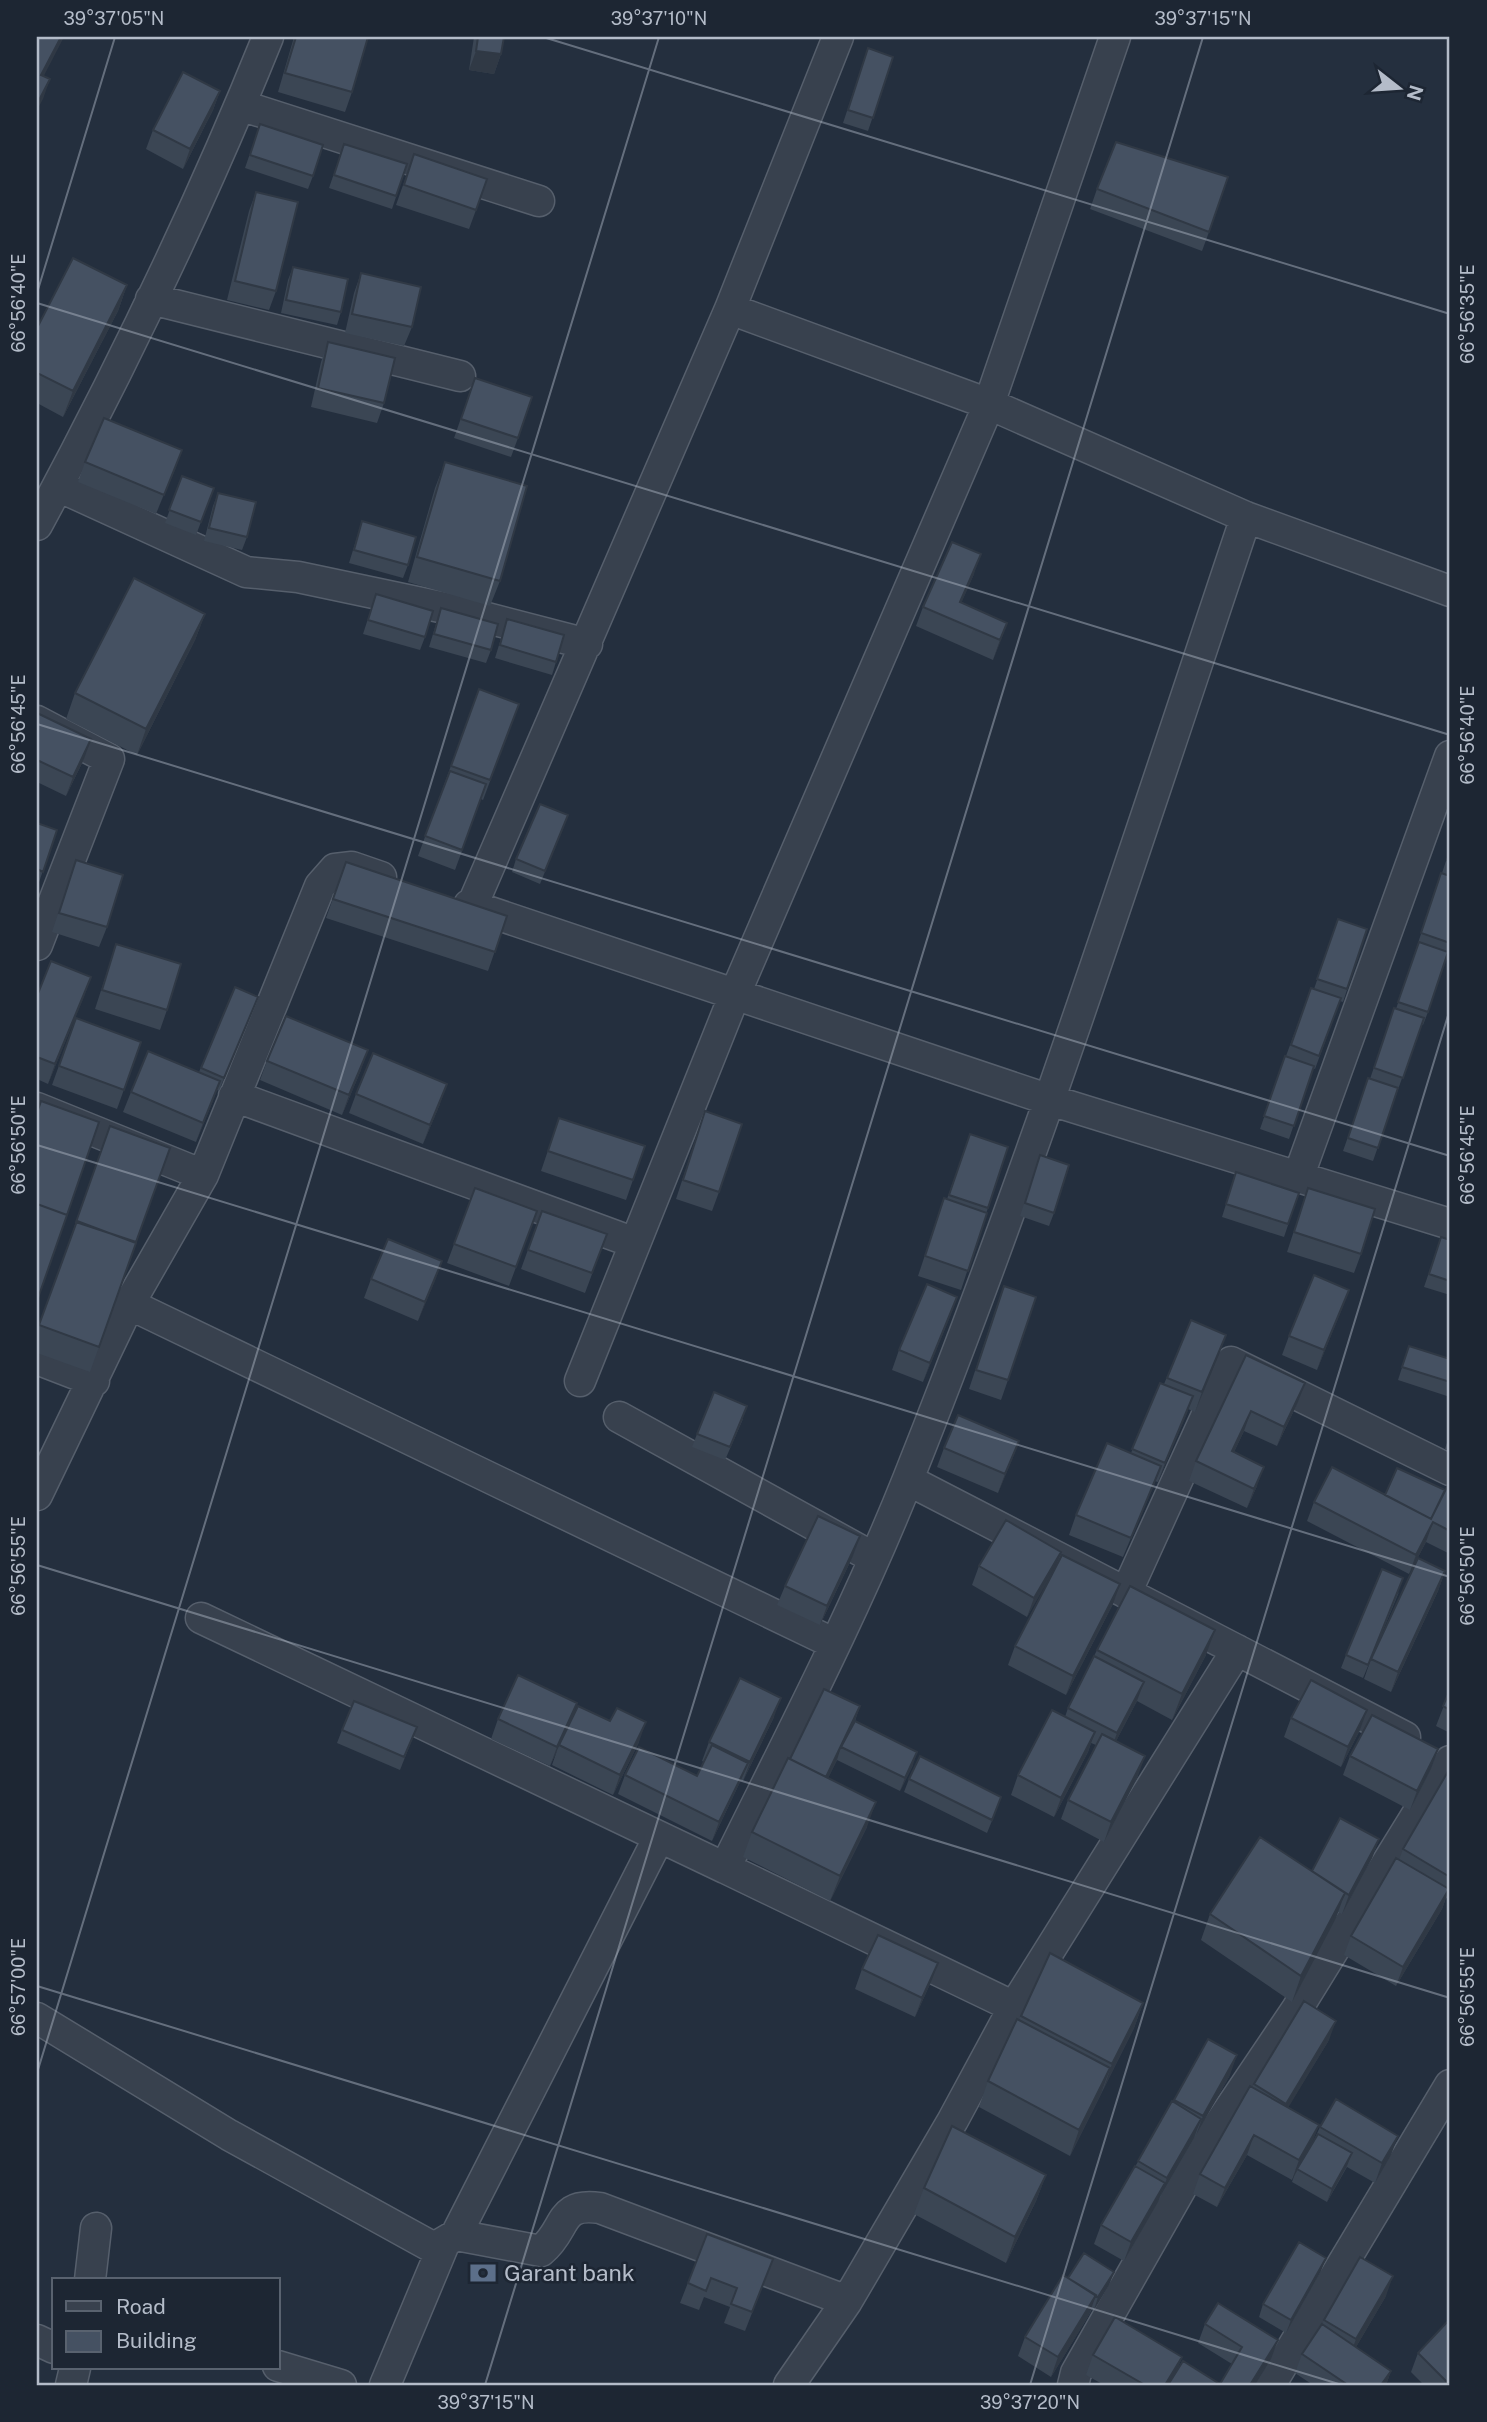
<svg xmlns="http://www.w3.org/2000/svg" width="1487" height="2422" font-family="'Public Sans',sans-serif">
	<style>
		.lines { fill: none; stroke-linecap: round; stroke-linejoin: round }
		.minor-casing { stroke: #565f6c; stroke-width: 33 }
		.minor { stroke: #38414e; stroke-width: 30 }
		.wall { fill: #3b4654 }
		.shaded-wall { fill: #303945 }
		.building { fill: #455162; stroke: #303945; stroke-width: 2 }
		.ticks { fill: none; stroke: #b4bcc9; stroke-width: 2; stroke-opacity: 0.45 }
		.labels { text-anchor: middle; stroke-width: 5; stroke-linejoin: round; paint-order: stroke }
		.poi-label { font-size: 23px; fill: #b4bcc9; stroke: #1d2633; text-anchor: start }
		.neatline { fill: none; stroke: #b4bcc9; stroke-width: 2.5 }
		.ticks-label { font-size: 18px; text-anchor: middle; fill: #b4bcc9 }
	</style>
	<rect width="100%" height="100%" fill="#242f3e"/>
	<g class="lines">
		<g class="minor-casing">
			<path id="minor" d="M240,105L539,201
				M151,299L460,376
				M730,309L989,404L1246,517L1450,591
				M58,486L246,572L298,577L464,612L587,644
				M37,525C122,367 201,203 268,37
				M37,721L109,759L37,945
				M469,905L1050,1100L1450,1224
				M472,906L730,309L838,37
				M234,1096L635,1243
				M37,1108L203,1175
				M1299,1175L1450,756
				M129,1304L835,1644
				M37,1359L94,1381
				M580,1381L735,994L989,404L1115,37
				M619,1417L874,1558
				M908,1480L1405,1737
				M37,1495L129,1304L203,1175L320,886L335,869L352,867L381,877
				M1126,1593L1231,1362L1450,1470
				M201,1618L725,1868C788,1740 855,1612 908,1479C1034,1164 1138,839 1246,517
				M725,1868L1014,2007L1237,1650
				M37,2018L229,2135L434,2248L456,2235L541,2251C568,2229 557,2202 600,2208L847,2301
				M456,2235L659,1837
				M90,2280L96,2228
				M37,2340L54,2348
				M278,2366L341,2385
				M71,2385L75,2368
				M385,2385L444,2244
				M789,2385L847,2301L953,2120L1014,2007
				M1073,2385L1076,2373L1206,2144L1297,2009L1450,1761
				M1270,2385L1450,2085"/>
		</g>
		<use href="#minor" class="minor"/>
	</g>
	<path class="wall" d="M294,37H368L352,92L345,112L278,92Z
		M474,37H504L501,54L494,74L469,70Z
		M868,48L893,57L868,131L843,123Z
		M220,91L213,110L183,169L146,149L153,130Z
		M260,124L313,176L308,189L245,168Z
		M344,144L407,164L392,209L329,188Z
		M414,154L476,210L469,229L396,205Z
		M1097,189L1209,232L1202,251L1090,209Z
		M256,192L276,291L269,310L227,300L249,211Z
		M293,267L341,312L337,325L281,313L288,280Z
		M361,273L412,327L404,346L345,333L354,293Z
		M127,285L118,311L63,417L37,403V328Z
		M328,342L384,403L377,423L311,407L321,362Z
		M475,378L518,438L511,457L454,438Z
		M182,450L156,514L78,482L85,462Z
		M445,462L500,581L490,606L408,582L435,488Z
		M182,476L214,488L196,535L165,523Z
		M218,493L247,537L242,550L204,541L213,506Z
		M362,521L408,565L403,578L349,563Z
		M974,574L961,603L1007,623L993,660L916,626L923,607Z
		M376,594L425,637L420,650L363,634Z
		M441,608L491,650L486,663L429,647Z
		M205,614L195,640L137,755L66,719L75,693Z
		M507,619L556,662L552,675L495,658Z
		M479,689L519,704L483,800L481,799L455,870L418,856Z
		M37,713L84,759L66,796L37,782Z
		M568,815L540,884L512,872L516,859Z
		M37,823L57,830L37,888Z
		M1450,849V944L1428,1012L1423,1025L1421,1024L1373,1161L1343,1151L1364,1091L1370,1079L1394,1008L1396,1009L1437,886L1442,873Z
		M76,860L107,927L99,947L52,932Z
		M346,862L507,916L488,971L326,918Z
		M1338,919L1367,929L1343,1002L1340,1001L1315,1069L1313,1068L1289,1139L1260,1129L1285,1056H1286L1311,988L1314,989Z
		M116,944L167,1010L160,1030L95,1009Z
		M91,977L48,1084L37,1079V996Z
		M235,987L258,997L219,1091L217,1090L196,1142L123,1112L131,1092L199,1072Z
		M76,1018L141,1042L117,1109L52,1085Z
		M267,1061L361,1070L342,1115L260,1080Z
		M356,1094L440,1104L423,1144L349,1113Z
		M705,1111L719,1192L712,1211L676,1199Z
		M559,1118L633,1180L626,1200L541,1171Z
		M110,1126L170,1148L90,1372L37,1353V1332Z
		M970,1134L1008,1147L961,1290L918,1276L944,1198L947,1199Z
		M1036,1168L1054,1213L1049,1226L1020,1216Z
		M1236,1172L1299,1193L1284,1237L1222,1217Z
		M475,1188L537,1211L509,1286L447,1263Z
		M1308,1188L1361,1254L1354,1273L1287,1252Z
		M542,1211L607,1234L585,1293L521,1269Z
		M1441,1237L1450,1240V1295L1424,1287Z
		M442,1261L418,1321L364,1298L371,1279Z
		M1349,1290L1317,1370L1282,1355L1289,1336Z
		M957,1297L923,1382L892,1370L899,1350Z
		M997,1305L1008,1380L1001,1400L969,1389Z
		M1191,1320L1226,1335L1195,1412L1188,1409L1158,1482L1155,1481L1123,1557L1069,1535L1076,1515L1131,1453L1160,1383L1164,1384Z
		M1409,1346L1450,1359V1397L1398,1380Z
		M1246,1355L1305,1383L1298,1402L1277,1446L1244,1431L1234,1452L1257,1486L1247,1508L1189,1481L1196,1461Z
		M743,1419L725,1460L692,1447L697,1434Z
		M1450,1433V1451L1445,1449Z
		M1019,1441L998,1493L937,1467L944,1448Z
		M1450,1486V1554L1426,1542L1409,1574L1307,1521L1314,1502L1445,1490Z
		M860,1536L853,1556L820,1625L777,1605L785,1586Z
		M1061,1552L1027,1617L972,1585L979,1566Z
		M1445,1571L1438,1591L1391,1692L1364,1679L1371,1659Z
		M1399,1592L1363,1678L1341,1668L1346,1655Z
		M1113,1604L1066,1695L1008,1665L1015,1646Z
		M1097,1650L1206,1655L1172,1720L1137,1701L1116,1741L1138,1776L1104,1842L1061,1819L1068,1800L1096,1745L1091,1743L1088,1752L1054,1817L1011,1795L1018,1775L1065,1717L1068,1708Z
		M1450,1690V1733L1436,1726Z
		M577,1703L570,1722L550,1766L491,1739L498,1719Z
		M860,1706L855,1721L913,1765L900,1791L837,1760L828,1778L867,1827L830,1901L743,1857L752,1832L790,1759Z
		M1367,1710L1360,1730L1341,1767L1284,1737L1291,1718Z
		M774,1717L743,1781L741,1780L712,1841L618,1794L625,1775L697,1776L704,1762L702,1761L709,1742Z
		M610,1721L639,1742L613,1795L552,1765L559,1745Z
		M417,1727L400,1770L337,1743L342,1730Z
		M1438,1749L1431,1769L1410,1810L1343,1775L1350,1756Z
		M1450,1768V1895L1448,1899L1446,1898L1442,1909L1396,1986L1344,1955L1351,1936L1399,1860L1403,1849Z
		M909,1779L996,1811L987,1833L904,1792Z
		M1379,1839L1372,1858L1342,1914L1338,1912L1292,2002L1201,1940L1210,1914L1312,1871Z
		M862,1969L931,1982L915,2017L855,1989Z
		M1143,2003L1134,2028L1070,2156L979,2107L988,2081L1021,2016Z
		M1329,2040L1288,2107L1311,2146L1320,2127L1391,2155L1375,2183L1347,2167L1327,2202L1292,2182L1295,2173L1292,2180L1247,2155L1217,2207L1193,2194L1200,2174L1254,2084Z
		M1230,2075L1124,2261L1094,2244L1101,2225L1174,2100Z
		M1046,2175L1036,2201L1006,2263L914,2214L924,2188Z
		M707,2234L773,2259L745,2331L724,2323L730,2307L704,2297L699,2310L680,2303Z
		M1321,2271L1286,2333L1259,2317L1263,2304Z
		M1114,2272L1109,2285L1094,2310L1092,2309L1089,2315L1051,2377L1018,2356L1025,2337L1068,2278Z
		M1386,2296L1356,2347L1391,2371L1386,2385H1313L1295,2373L1302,2354L1322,2325L1324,2320Z
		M1205,2324L1271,2359L1255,2385H1104L1086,2375L1093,2355L1182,2357L1177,2370L1220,2384L1232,2364L1198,2343Z
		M1418,2353L1450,2385H1424L1411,2372Z"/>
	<path class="shaded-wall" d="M61,37H64L37,89L41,75Z
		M476,51L501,54L494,74L469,70Z
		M50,79L43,99L37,110V104Z
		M220,91L213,110L183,169L190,149Z
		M127,285L118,311L63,417L73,391Z
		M182,450L175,470L156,514L164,495Z
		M981,554L974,574L953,622L960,602Z
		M205,614L195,640L137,755L146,729Z
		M1007,623L1000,643L993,660L1000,640Z
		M91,739L84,759L66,796L73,777Z
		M91,977L84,997L48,1084L55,1064Z
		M258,997L253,1010L219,1091L224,1078Z
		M368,1050L361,1070L342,1115L349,1095Z
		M220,1081L213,1101L196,1142L203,1123Z
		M447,1084L440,1104L423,1144L430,1125Z
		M442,1261L435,1281L418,1321L425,1302Z
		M1349,1290L1342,1309L1317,1370L1324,1350Z
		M957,1297L950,1317L923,1382L930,1363Z
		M1226,1335L1219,1354L1195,1412L1202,1392Z
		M1305,1383L1298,1402L1277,1446L1284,1427Z
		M1193,1396L1186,1416L1158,1482L1165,1463Z
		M1251,1411L1244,1431L1225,1471L1232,1451Z
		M1019,1441L1012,1460L998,1493L1005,1474Z
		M1161,1466L1154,1485L1123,1557L1131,1538Z
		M1264,1467L1257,1486L1247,1508L1254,1489Z
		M1433,1522L1426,1542L1409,1574L1416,1555Z
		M860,1536L853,1556L820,1625L827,1606Z
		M1061,1552L1054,1571L1027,1617L1034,1598Z
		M1445,1571L1438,1591L1391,1692L1398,1672Z
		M1120,1584L1113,1604L1066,1695L1073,1676Z
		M1215,1630L1206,1655L1172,1720L1182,1694Z
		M1144,1682L1137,1701L1110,1753L1117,1733Z
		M781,1698L774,1717L743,1781L750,1762Z
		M577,1703L570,1722L550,1766L557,1747Z
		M860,1706L853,1726L841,1747L837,1760L818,1799L825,1780Z
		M1367,1710L1360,1730L1341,1767L1348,1747Z
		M646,1722L639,1742L613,1795L620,1775Z
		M1095,1732L1088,1752L1054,1817L1061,1798Z
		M1438,1749L1431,1769L1410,1810L1417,1791Z
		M917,1752L913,1765L900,1791L905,1778Z
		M1145,1756L1138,1776L1104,1842L1111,1822Z
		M748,1763L740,1782L712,1841L719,1822Z
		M876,1802L867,1827L830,1901L840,1876Z
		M1379,1839L1372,1858L1342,1914L1349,1895Z
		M1449,1889L1442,1909L1396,1986L1403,1967Z
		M1345,1893L1336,1918L1292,2002L1301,1976Z
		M938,1963L931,1982L915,2017L922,1998Z
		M1143,2003L1134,2028L1103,2090L1112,2064Z
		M1336,2021L1329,2040L1279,2123L1286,2104Z
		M1237,2055L1230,2075L1196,2135L1203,2116Z
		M1110,2068L1101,2094L1070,2156L1079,2130Z
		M1201,2119L1194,2138L1160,2197L1167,2178Z
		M1319,2125L1312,2144L1292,2180L1299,2160Z
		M1254,2135L1247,2155L1217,2207L1225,2188Z
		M1398,2136L1391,2155L1375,2183L1382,2163Z
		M1352,2153L1347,2166L1327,2202L1332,2189Z
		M1046,2175L1036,2201L1006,2263L1015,2237Z
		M1165,2183L1158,2202L1124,2261L1131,2242Z
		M1326,2258L1321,2271L1286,2333L1291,2320Z
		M1114,2272L1109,2285L1094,2310L1098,2297Z
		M1393,2276L1386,2296L1349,2359L1356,2339Z
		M1096,2295L1089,2315L1051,2377L1058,2357Z
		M1278,2340L1271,2359L1255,2385H1250Z
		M1182,2357L1175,2376L1169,2385H1165Z
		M1391,2371L1386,2385H1381Z"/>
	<path class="building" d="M37,37H61L41,75L50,79L37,104Z
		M296,37H368L352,92L285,73Z
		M478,37H504L501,54L476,51Z
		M868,48L893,57L873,118L848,110Z
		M183,72L220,91L190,149L153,130Z
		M260,124L323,145L313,176L250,155Z
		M1116,142L1228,177L1209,232L1097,189Z
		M344,144L407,164L396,196L334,175Z
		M414,154L487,179L476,210L404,185Z
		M256,192L298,202L276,291L235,281Z
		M73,258L127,285L73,391L37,373V328Z
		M293,267L348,279L341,312L286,300Z
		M361,273L421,287L412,327L352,314Z
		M328,342L395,358L384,403L318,388Z
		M475,378L532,397L518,438L461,419Z
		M104,418L182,450L164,495L85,462Z
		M445,462L527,486L500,581L417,557Z
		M182,476L214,488L201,522L169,510Z
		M218,493L256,502L247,537L209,528Z
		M362,521L416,537L408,565L354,550Z
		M952,542L981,554L960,602L1007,623L1000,640L923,607Z
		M134,578L205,614L146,729L75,693Z
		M376,594L433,611L425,637L368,620Z
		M441,608L498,624L491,650L434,634Z
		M507,619L564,635L556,662L500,645Z
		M479,689L519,704L490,780L451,766Z
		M37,713L91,739L73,777L37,760Z
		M450,771L486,784L462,850L425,836Z
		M540,804L568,815L545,871L516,859Z
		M37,823L57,830L43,872L37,869Z
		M1450,851V861L1447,860Z
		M76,860L123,875L107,927L59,913Z
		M346,862L507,916L495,952L333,899Z
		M1441,873L1450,876V943L1421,933Z
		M1338,919L1367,929L1347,989L1317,979Z
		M1419,942L1448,952L1428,1012L1398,1002Z
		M116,944L181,964L167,1010L102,990Z
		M51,961L91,977L55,1064L37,1057V996Z
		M235,987L258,997L224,1078L201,1068Z
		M1311,988L1341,998L1319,1056L1291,1045Z
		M1394,1008L1424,1018L1403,1078L1374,1068Z
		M286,1016L368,1050L349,1095L267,1061Z
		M76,1018L141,1042L124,1090L59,1066Z
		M148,1051L220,1081L203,1123L131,1092Z
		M373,1053L447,1084L430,1125L356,1094Z
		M1285,1056L1314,1066L1294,1126L1264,1116Z
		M1368,1078L1398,1088L1378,1148L1348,1138Z
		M41,1101L99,1122L67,1215L37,1204V1113Z
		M705,1111L742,1124L719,1192L683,1180Z
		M559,1118L645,1146L633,1180L548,1151Z
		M110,1126L170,1148L136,1242L76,1222Z
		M970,1134L1008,1147L988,1208L949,1195Z
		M1040,1155L1069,1165L1054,1213L1025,1203Z
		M1236,1172L1299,1193L1288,1224L1226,1204Z
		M475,1188L537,1211L516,1267L454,1244Z
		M1308,1188L1375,1209L1361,1254L1294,1232Z
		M944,1198L987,1213L968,1271L925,1256Z
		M37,1204L67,1215L37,1301Z
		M542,1211L607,1234L592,1273L528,1250Z
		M77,1221L136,1243L99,1347L39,1325Z
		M1441,1237L1450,1240V1281L1429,1274Z
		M388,1239L442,1261L425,1302L371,1279Z
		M1314,1275L1349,1290L1324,1350L1289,1336Z
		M927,1284L957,1297L930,1363L899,1350Z
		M1004,1286L1036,1297L1008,1380L976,1370Z
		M1191,1320L1226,1335L1202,1392L1167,1378Z
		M1409,1346L1450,1359V1382L1402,1367Z
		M1246,1355L1305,1383L1284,1427L1251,1411L1232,1451L1264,1467L1254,1489L1196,1461Z
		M1160,1383L1193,1396L1165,1463L1132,1449Z
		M714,1392L747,1406L730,1447L697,1434Z
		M958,1415L1019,1441L1005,1474L944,1448Z
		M1107,1443L1161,1466L1131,1538L1076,1515Z
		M1332,1467L1431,1519L1448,1485L1450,1486V1531L1433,1522L1416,1555L1314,1502Z
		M1397,1468L1445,1490L1431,1519L1385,1495Z
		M818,1516L860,1536L827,1606L785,1586Z
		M1006,1520L1061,1552L1034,1598L979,1566Z
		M1062,1555L1120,1584L1073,1676L1015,1646Z
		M1418,1558L1445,1571L1398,1672L1371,1659Z
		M1382,1569L1403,1578L1368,1665L1346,1655Z
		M1130,1586L1215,1630L1182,1694L1097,1650Z
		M1094,1656L1144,1682L1117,1733L1068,1708Z
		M518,1675L577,1703L557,1747L498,1719Z
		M740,1678L781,1698L750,1762L709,1742Z
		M1311,1680L1367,1710L1348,1747L1291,1718Z
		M824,1689L860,1706L826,1777L790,1759Z
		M1450,1690V1710L1443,1706Z
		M354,1701L417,1727L404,1757L342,1730Z
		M578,1706L610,1721L617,1708L646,1722L620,1775L559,1745Z
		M1052,1710L1095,1732L1061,1798L1018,1775Z
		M1372,1715L1438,1749L1417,1791L1350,1756Z
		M855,1721L917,1752L905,1778L841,1747Z
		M1102,1734L1145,1756L1111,1822L1068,1800Z
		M712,1745L748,1763L719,1822L625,1775L639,1747L697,1776Z
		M920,1756L1001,1797L992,1820L909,1779Z
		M788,1758L876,1802L840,1876L752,1832Z
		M1450,1768V1877L1403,1849Z
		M1340,1818L1379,1839L1349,1895L1312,1871Z
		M1260,1837L1345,1893L1301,1976L1210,1914Z
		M1396,1858L1449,1889L1403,1967L1351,1936Z
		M878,1935L938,1963L922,1998L862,1969Z
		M1050,1953L1143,2003L1112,2064L1021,2016Z
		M1304,2001L1336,2021L1286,2104L1254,2084Z
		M1017,2019L1110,2068L1079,2130L988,2081Z
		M1208,2039L1237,2055L1203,2116L1174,2100Z
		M1250,2086L1319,2125L1299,2160L1254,2135L1225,2188L1200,2174Z
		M1336,2099L1398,2136L1382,2163L1320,2127Z
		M1172,2101L1201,2119L1167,2178L1138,2161Z
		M952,2126L1046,2175L1015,2237L924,2188Z
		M1318,2134L1352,2153L1332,2189L1297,2169Z
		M1135,2166L1165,2183L1131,2242L1101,2225Z
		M707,2234L773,2259L752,2312L731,2304L737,2288L711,2278L706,2291L688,2283Z
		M1299,2242L1326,2258L1291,2320L1263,2304Z
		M1084,2253L1114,2272L1098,2297L1068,2278Z
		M1360,2257L1393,2276L1356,2339L1324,2320Z
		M1063,2275L1096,2295L1058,2357L1025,2337Z
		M1218,2303L1278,2340L1250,2385H1168L1183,2361L1220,2384L1242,2347L1205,2324Z
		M1115,2317L1182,2357L1165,2385H1145L1093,2355Z
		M1450,2319V2385L1418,2353Z
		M1322,2324L1391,2371L1381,2385H1348L1302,2354Z"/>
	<path class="ticks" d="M543,37L1450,314M37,293L115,37M37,303L1450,735M37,724L1450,1156M37,1145L1450,1577M37,1565L1450,1998M37,1986L1342,2385M37,2073L659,37M485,2385L1203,37M1030,2385L1450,1009"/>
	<defs>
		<g id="bank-bare" transform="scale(2.1)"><path d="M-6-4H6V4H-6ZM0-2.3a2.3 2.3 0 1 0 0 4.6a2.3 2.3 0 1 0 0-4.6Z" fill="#5c6f8a" stroke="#1d2633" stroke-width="2.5" paint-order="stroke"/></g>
	</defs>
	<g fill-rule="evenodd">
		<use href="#bank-bare" x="483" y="2273"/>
	</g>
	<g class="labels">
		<g class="poi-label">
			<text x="504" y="2281">Garant bank</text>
		</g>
	</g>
	<rect width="1487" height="2422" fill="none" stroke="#1d2633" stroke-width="77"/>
	<rect x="52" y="2278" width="228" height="91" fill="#1d2633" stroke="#59626f" stroke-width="2"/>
	<rect x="66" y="2301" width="35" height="10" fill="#38414e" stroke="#59626f" stroke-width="2"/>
	<text x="116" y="2314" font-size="21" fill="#b4bcc9">Road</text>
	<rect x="66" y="2331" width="35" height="21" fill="#455162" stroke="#59626f" stroke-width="2"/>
	<text x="116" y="2348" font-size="21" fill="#b4bcc9">Building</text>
	<g transform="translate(1399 88) rotate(107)" stroke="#1d2633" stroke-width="5" paint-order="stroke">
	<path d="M0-5L12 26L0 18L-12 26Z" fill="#b4bcc9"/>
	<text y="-10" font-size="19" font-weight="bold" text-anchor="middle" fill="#b4bcc9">N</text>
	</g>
	<rect x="38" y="38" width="1410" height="2346" class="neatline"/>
	<g class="ticks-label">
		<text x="114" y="25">39°37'05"N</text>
		<text x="659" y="25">39°37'10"N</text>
		<text x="1203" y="25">39°37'15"N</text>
		<text transform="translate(19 303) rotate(-90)" y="6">66°56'40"E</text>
		<text transform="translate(1468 314) rotate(-90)" y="6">66°56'35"E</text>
		<text transform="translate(19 724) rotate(-90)" y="6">66°56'45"E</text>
		<text transform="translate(1468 735) rotate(-90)" y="6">66°56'40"E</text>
		<text transform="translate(19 1145) rotate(-90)" y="6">66°56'50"E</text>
		<text transform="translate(1468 1155) rotate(-90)" y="6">66°56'45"E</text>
		<text transform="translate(19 1566) rotate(-90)" y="6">66°56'55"E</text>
		<text transform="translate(1468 1576) rotate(-90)" y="6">66°56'50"E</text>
		<text transform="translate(19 1987) rotate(-90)" y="6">66°57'00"E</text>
		<text transform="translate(1468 1997) rotate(-90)" y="6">66°56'55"E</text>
		<text x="486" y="2409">39°37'15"N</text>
		<text x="1030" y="2409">39°37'20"N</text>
	</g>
</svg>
